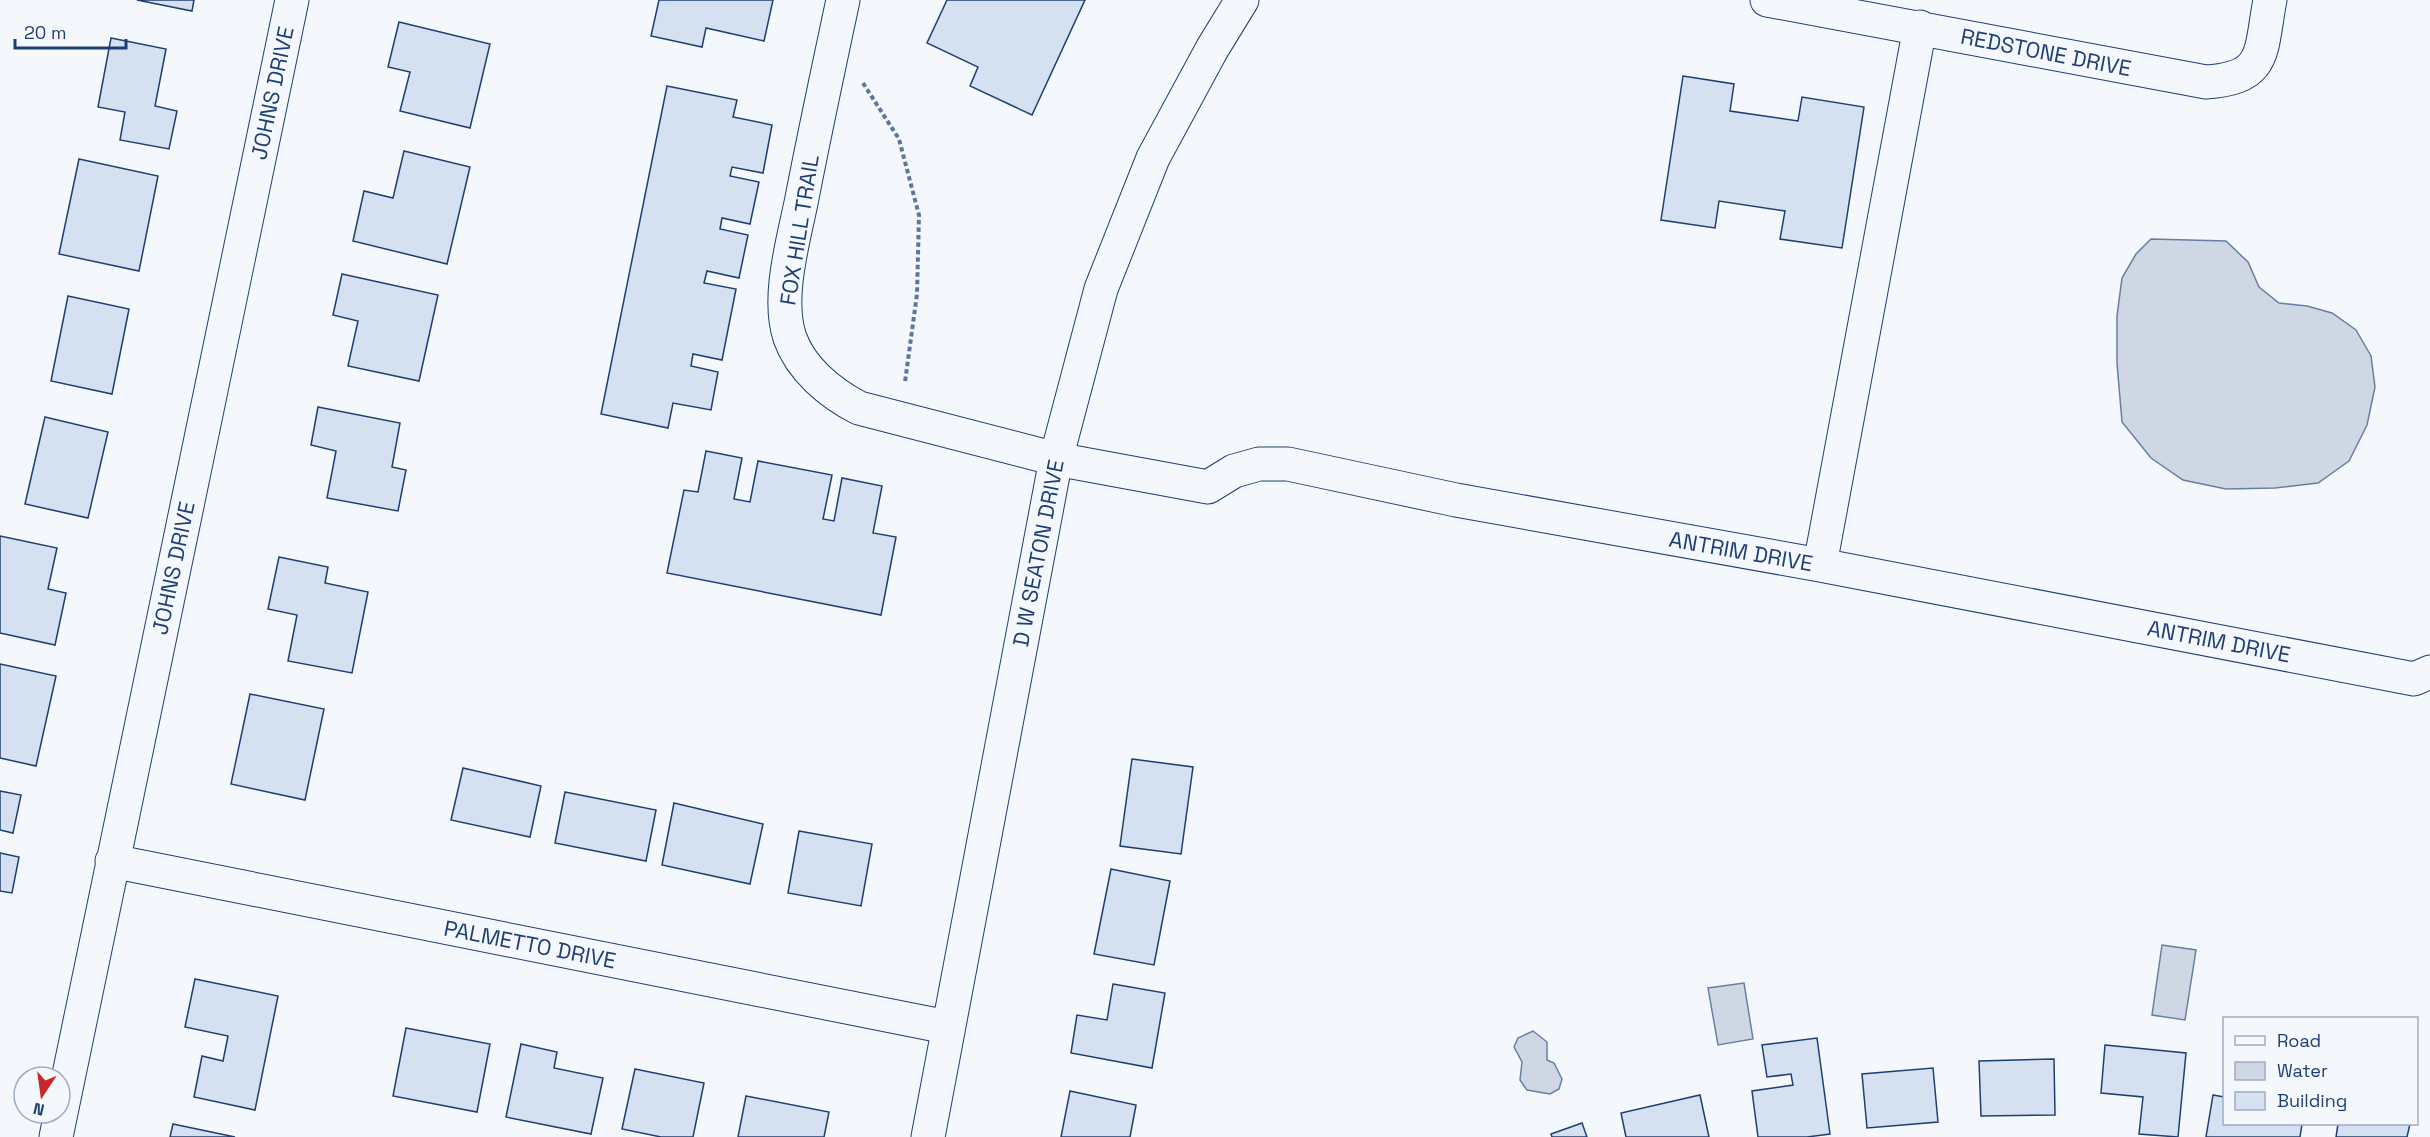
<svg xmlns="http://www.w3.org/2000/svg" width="2430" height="1137" font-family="'Space Grotesk',sans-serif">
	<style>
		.water { fill: #cfd7e4; stroke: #687fa3; stroke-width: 1.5 }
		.building { fill: #d5e0f0; stroke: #1d3f73; stroke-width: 1.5 }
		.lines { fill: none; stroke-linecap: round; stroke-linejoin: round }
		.minor-casing { stroke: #1d3f73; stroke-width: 35 }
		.path { stroke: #5e769c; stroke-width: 4; stroke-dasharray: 4.5 3; stroke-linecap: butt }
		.minor { stroke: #f4f7fb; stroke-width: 33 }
		.labels { text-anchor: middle; stroke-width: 4.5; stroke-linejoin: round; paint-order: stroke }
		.street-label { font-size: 22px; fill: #1d3f73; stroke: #f4f7fb }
	</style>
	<rect width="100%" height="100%" fill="#f4f7fb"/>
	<path class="water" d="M2151,239L2226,241L2248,262L2259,287L2279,303L2307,306L2332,313L2356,330L2371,356L2375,387L2367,425L2349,461L2318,483L2275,488L2226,489L2183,480L2151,458L2122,422L2117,363V316L2122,278L2136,254Z
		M2162,945L2196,950L2185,1020L2152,1015Z
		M1744,983L1753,1039L1718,1045L1708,988Z
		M1533,1031L1547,1042V1060L1554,1063L1562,1079L1559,1089L1550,1094L1527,1090L1520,1080L1522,1062L1514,1047L1518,1038Z"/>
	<path class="building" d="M137,0H194L192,11Z
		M659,0H773L764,41L706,28L702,47L651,36Z
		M947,0H1085L1032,115L970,86L978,67L927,43Z
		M399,22L490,44L470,128L400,111L410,72L388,67Z
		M111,38L166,49L155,106L177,111L169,149L120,140L125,112L98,107Z
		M1683,76L1734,84L1730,111L1798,121L1802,97L1864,107L1842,248L1780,239L1785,211L1719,201L1715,228L1661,220Z
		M667,86L737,100L733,117L772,125L763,173L732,167L730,176L759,182L750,224L722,218L720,229L748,235L739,278L707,271L704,283L736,289L722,360L693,354L691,366L718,372L711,410L673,403L668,428L601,414Z
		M404,151L470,167L447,264L353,241L364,191L393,198Z
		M79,159L158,176L139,271L59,254Z
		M342,274L438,295L419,381L348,366L358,321L333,315Z
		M68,296L129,309L112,394L51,381Z
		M318,407L400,423L392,467L406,470L398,511L327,498L336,451L311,445Z
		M45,417L108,432L88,518L25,504Z
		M706,451L742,458L734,499L750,502L758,461L832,475L823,519L834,521L842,478L882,486L873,533L896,537L881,615L667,573L684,490L698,492Z
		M0,536L57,548L48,589L66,593L55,645L0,633Z
		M279,557L328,567L325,583L368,592L352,673L288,661L297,615L268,609Z
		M0,664L56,676L36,766L0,758Z
		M250,694L324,709L305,800L231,784Z
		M1132,759L1193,767L1181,854L1120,846Z
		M463,768L541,786L530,837L451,820Z
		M0,791L21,795L13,833L0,830Z
		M565,792L656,810L646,861L555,843Z
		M674,803L763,824L750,884L662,865Z
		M799,831L872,844L861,906L788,893Z
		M0,853L19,857L12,893L0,891Z
		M1111,869L1170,881L1154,965L1094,954Z
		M195,979L278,996L255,1110L194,1097L202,1056L223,1061L228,1036L185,1027Z
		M1113,984L1165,993L1152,1068L1071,1053L1077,1015L1107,1020Z
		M406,1028L490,1044L477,1112L393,1096Z
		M1817,1038L1830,1134L1807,1137H1758L1752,1091L1793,1085L1791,1074L1767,1077L1762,1045Z
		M521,1044L557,1052L554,1068L603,1078L591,1134L506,1117Z
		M2105,1045L2186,1053L2178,1137L2139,1134L2143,1097L2101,1093Z
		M2054,1059L2055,1115L1981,1116L1979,1061Z
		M1933,1068L1938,1122L1867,1128L1862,1074Z
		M635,1069L704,1083L693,1137H661L622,1129Z
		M1070,1091L1136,1105L1130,1137H1061Z
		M1700,1095L1709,1137H1626L1621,1113Z
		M2213,1095L2224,1097V1124H2302L2300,1137H2206Z
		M746,1096L829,1112L824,1137H738Z
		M1582,1123L1587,1137H1552L1551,1134Z
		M173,1124L235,1137H170Z
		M2338,1124H2410L2407,1137H2336Z"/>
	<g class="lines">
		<g class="minor-casing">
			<path id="minor" d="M843,0C829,66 815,131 802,198C794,239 776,297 790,338C801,369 830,393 859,408L1056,459L1208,487L1234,471L1259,464H1288L1456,500L1820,565L2414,679L2430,672
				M1767,0L2206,82C2268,78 2260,51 2270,0
				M1820,565L1920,27
				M112,861L947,1027
				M56,1137L292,0
				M928,1137L1056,459L1101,289L1153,158L1212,49L1242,0"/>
		</g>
		<path class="path" d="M863,83L899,139L919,215L917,294L905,382"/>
		<use href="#minor" class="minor"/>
	</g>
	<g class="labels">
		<g class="street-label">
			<text transform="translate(2046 52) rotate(11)" y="8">REDSTONE DRIVE</text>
			<text transform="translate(272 93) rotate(-78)" y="8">JOHNS DRIVE</text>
			<text transform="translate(799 230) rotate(-81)" y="8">FOX HILL TRAIL</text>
			<text transform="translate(1741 551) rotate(10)" y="8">ANTRIM DRIVE</text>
			<text transform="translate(1038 553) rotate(-79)" y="8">D W SEATON DRIVE</text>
			<text transform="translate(173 568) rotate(-78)" y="8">JOHNS DRIVE</text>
			<text transform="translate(2219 641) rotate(11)" y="8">ANTRIM DRIVE</text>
			<text transform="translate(530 944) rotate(11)" y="8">PALMETTO DRIVE</text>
		</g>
	</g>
	<rect x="2223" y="1017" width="195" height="108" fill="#f4f7fb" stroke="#9eadc5" stroke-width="1.5"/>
	<rect x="2235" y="1036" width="30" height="9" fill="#f4f7fb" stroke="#9eadc5" stroke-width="1.5"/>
	<text x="2277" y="1047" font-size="18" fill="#1d3f73">Road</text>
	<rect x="2235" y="1062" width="30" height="18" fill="#cfd7e4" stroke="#9eadc5" stroke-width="1.5"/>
	<text x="2277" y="1077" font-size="18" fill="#1d3f73">Water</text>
	<rect x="2235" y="1092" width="30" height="18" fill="#d5e0f0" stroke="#9eadc5" stroke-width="1.5"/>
	<text x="2277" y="1107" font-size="18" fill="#1d3f73">Building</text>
	<g transform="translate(42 1095) rotate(193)"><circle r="28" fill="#f4f7fb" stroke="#9eadc5" stroke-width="1.5"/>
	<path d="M0-4.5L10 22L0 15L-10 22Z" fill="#c62828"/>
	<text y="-9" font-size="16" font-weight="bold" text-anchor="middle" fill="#1d3f73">N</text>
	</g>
	<path d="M15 39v9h111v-9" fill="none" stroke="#1d3f73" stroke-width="3"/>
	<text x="24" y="39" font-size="18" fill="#1d3f73" stroke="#f4f7fb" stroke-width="4.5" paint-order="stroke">20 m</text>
</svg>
